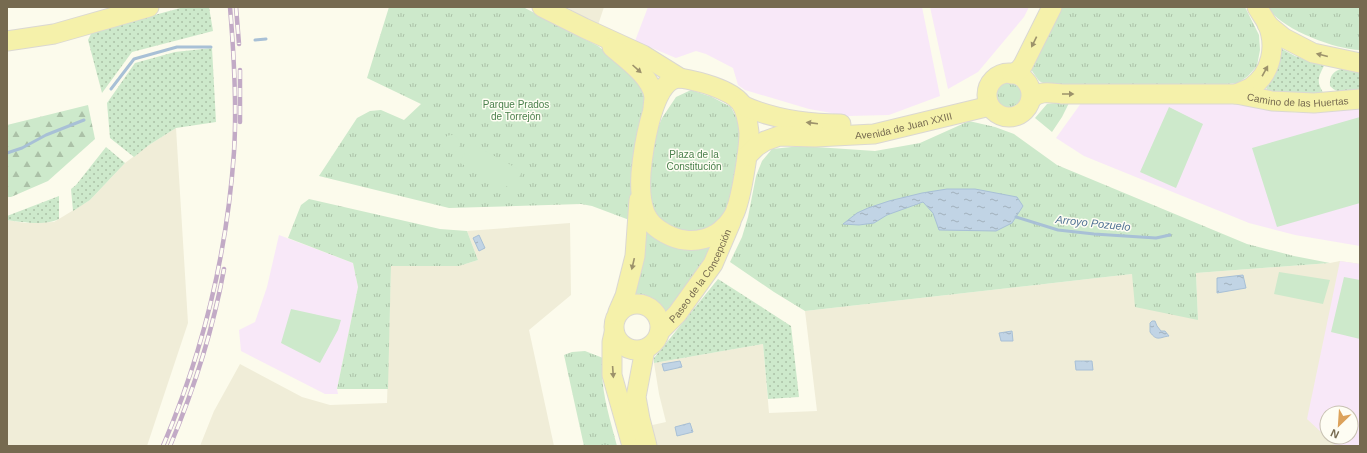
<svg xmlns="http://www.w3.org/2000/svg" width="1367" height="453" font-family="Helvetica,sans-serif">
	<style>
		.residential { fill: #f0edd8; fill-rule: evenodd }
		.education { fill: #f8e8f8; fill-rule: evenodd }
		.grass { fill: url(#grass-dots) }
		.forest { fill: url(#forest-firs) }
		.park { fill: url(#park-tufts) }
		.pitch { fill: #cde9cb }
		.water { fill: url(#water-ripples); stroke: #a8c0d6 }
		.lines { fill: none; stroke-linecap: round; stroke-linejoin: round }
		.stream { stroke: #a8c0d6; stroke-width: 3 }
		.major-casing { stroke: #dbd8d2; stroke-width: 21 }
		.major { stroke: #f5f1aa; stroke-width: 19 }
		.rail-casing { stroke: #c2aac6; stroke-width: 4.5 }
		.rail { stroke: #fefdf3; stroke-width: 3; stroke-dasharray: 9; stroke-linecap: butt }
		.oneway { fill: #9c926b }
		.labels { text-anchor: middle; stroke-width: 3; stroke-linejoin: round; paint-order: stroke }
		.street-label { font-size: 10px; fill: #766a50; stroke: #fefdf3 }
		.park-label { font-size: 10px; fill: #4b804d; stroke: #fefdf3 }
		.water-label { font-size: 11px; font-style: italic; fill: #527495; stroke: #fefdf3 }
	</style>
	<defs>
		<pattern id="grass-dots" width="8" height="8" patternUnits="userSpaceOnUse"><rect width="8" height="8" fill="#cde9cb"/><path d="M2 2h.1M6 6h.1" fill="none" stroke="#abc1a7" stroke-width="1.8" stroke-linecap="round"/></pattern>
		<pattern id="forest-firs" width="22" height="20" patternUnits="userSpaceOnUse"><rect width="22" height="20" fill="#cde9cb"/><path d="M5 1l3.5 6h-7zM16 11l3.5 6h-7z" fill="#abc1a7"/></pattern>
		<pattern id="park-tufts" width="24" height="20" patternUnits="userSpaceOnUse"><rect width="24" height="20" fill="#cde9cb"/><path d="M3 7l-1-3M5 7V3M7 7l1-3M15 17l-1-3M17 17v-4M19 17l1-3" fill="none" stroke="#abc1a7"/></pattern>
		<pattern id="water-ripples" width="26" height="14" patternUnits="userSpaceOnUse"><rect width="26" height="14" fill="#c1d4e5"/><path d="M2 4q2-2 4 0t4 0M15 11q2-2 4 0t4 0" fill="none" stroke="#a1b0bc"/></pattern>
	</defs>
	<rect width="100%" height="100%" fill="#fcfbec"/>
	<path class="residential" d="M566,7H604L598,25Z
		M176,128L188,323L147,446H7V220L25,223L54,222L90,200L125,163L149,145Z
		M570,223L571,295L529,330L554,446H200L214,411L240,364L302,397L330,405L387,403L391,266H459L478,260L467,231Z
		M1340,261L1360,264V446H654L648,426L666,422L659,394L654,363L763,344L769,413L817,411L805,311L1132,274L1198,320L1196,273L1330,263ZM1327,413H1351V437H1327Z"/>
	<path class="education" d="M648,7H922L940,96L889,115L848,116L809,109L745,90L738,85L733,68L706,54L696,51L676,58L635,41Z
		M930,7H1029L1024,17L978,72L948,89Z
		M1084,99L1223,103L1295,113L1360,109V246L1295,235L1249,223L1084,156L1056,138Z
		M279,235L353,263L358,287L337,389L338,394H325L241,351L239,330L255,322L267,287Z
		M1340,261L1360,264V446H1336L1307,419ZM1327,413H1351V437H1327Z"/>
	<path class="grass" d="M184,7H209L213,31L132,52L102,93L88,40L92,32Z
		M212,48L216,122L176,128L149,145L134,157L110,138L107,103L135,63L175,52Z
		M1282,49L1295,56L1324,66C1317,79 1317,82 1324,94L1267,93L1266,84L1280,51Z
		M1345,68L1360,70V94C1348,93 1339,95 1330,86C1329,74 1335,70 1345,68Z
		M106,147L125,163L90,200L73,211L71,189L76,185Z
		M59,196V219C46,226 21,222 7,220V216Z
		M718,279L791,326L799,397L768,399L763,344L654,363V358Z"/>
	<path class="forest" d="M88,105L95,139L48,181L11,197H7V125Z"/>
	<path class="park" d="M389,7H523L598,46L626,68L646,90L632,221L592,206L581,204L449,208L319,176L357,118L370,111L381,110L404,120L421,104L367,78Z
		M1160,7H1245L1259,35L1260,50L1257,66L1248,76L1238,83L1204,86L1053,88L1039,81L1030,68L1033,51L1062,8Z
		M1268,7H1360V50C1335,49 1280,29 1268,7Z
		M994 96a15 15 0 1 1 30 0a15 15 0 1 1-30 0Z
		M691,90L712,97L731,107L738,121L740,133L735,190L724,215L716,223L703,230L685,232L672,228L659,219L649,202L648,168L657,130L662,118L676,97Z
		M1070,101L1062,117L1052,132L1035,118L1047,104Z
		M969,121L995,127L1014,134L1057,165L1247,244L1294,256L1330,263L1196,273L1198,320L1135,307L1132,274L805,311L774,292L730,262L742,237L748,217L756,176L762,161L772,149L801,146L875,151L920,143Z
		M309,199L440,229L467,231L478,260L459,266H391L388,389H337L358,287L353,263L288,238L301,205Z
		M645,221L718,240L665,318C656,301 647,298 629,298Z
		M585,351L603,358C599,387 610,418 617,446H584L564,355L572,352Z"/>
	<path class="pitch" d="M1169,107L1203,124L1176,188L1140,172Z
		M1360,117V203L1277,227L1252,148Z
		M442 144a9 9 0 1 1 18 0a9 9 0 1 1-18 0Z
		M471,145H474L520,170L521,174L512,189L460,163L467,148Z
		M1279,272L1330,280L1323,304L1274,294Z
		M1344,277L1360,280V339L1331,332Z
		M291,309L341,320L338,330L320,363L281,343Z"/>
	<path class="water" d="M947,189H975L1017,197L1023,206L1012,223L996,231L939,230L933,213L923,202L887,215L874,223L859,225L843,224L857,213L868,208L889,201L922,193Z
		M479,235L485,248L479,251L473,238Z
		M1243,275L1246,288L1217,293V278Z
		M1152,321H1155L1157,326L1161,331H1165L1169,336C1160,337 1157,342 1150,332V323Z
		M1012,331L1013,341H1001L999,333Z
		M680,361L682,367L664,371L662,364Z
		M1075,361H1092L1093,370H1076Z
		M690,423L693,432L677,436L675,427Z"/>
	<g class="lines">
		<path class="stream" d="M255,40L266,39
			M111,89L134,59L177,47H211
			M7,153L22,148L46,135L84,120
			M1016,217L1058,230L1094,234L1156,238L1170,235"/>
		<g class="major-casing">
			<g id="major">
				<path d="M542,7L584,28L643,55L680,78"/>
				<path d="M1267,24L1284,38L1313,53L1360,63"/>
				<path d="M7,41L54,34L149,7"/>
				<path d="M612,47C626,59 652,77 654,97C654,101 653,105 653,109"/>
				<circle cx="1009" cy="95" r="22"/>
				<path d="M1012,74L1019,70L1023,65L1052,7"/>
				<path d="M680,78C698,81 730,89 741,103C746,111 748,123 749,132C749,148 741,205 732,218C729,223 724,228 720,231C712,238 696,242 685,240C673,239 656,230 649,220C640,207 640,188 641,173C643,151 651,92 672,80C674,79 678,78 680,78Z"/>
				<path d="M1236,94C1240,92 1246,90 1250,88C1272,74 1277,45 1267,23C1264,18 1260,12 1257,7"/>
				<path id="s1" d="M1031,99C1040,90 1050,93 1062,94H1236L1272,101L1314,103L1360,99"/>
				<path d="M742,105C774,120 807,124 841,124"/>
				<path id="s2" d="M747,156L756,147L765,141L779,136L815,137L874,134L990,106"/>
				<circle cx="637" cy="327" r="23"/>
				<path d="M618,312L625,296L635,256L639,200"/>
				<path id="s3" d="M660,331L677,314L713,264L731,222"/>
				<path d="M614,333L612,342V375L632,446"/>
				<path d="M645,349L636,397L640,419L647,446"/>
			</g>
		</g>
		<use href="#major" class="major"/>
		<g class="rail-casing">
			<path id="rail" d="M236,7L239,44
				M240,70V122
				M163,446C203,352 227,254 234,152C237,104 234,55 230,7
				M170,446C194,389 213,330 224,269"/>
		</g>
		<use href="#rail" class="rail"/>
	</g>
	<defs><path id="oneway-solid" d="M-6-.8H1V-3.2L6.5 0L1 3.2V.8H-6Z"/></defs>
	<g class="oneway">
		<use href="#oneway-solid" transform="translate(1034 42) rotate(116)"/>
		<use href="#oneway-solid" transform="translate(1322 55) rotate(-166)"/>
		<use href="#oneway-solid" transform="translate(637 69) rotate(42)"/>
		<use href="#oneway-solid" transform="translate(1265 71) rotate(-61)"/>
		<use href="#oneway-solid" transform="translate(1068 94)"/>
		<use href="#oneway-solid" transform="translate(812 123) rotate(-173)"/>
		<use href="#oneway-solid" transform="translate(633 264) rotate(103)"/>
		<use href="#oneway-solid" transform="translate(613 372) rotate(86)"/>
	</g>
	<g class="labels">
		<g class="street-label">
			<text dy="4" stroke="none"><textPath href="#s1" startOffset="269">Camino de las Huertas</textPath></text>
			<text dy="4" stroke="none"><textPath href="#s2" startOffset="164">Avenida de Juan XXIII</textPath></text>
			<text dy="4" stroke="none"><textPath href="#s3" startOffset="69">Paseo de la Concepción</textPath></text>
		</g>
		<g class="park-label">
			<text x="516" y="108">Parque Prados<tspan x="516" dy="12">de Torrejón</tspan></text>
			<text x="694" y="158">Plaza de la<tspan x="694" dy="12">Constitución</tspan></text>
		</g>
		<g class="water-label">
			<text transform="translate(1093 223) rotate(6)" y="4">Arroyo Pozuelo</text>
		</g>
	</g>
	<rect width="1367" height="453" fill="none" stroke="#766a50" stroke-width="16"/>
	<g transform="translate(1339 425) rotate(205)"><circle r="19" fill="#fefdf3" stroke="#c8c2b2"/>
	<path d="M0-3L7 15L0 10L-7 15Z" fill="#dca25b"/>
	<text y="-6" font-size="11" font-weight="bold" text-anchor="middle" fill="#766a50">N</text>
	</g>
</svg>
